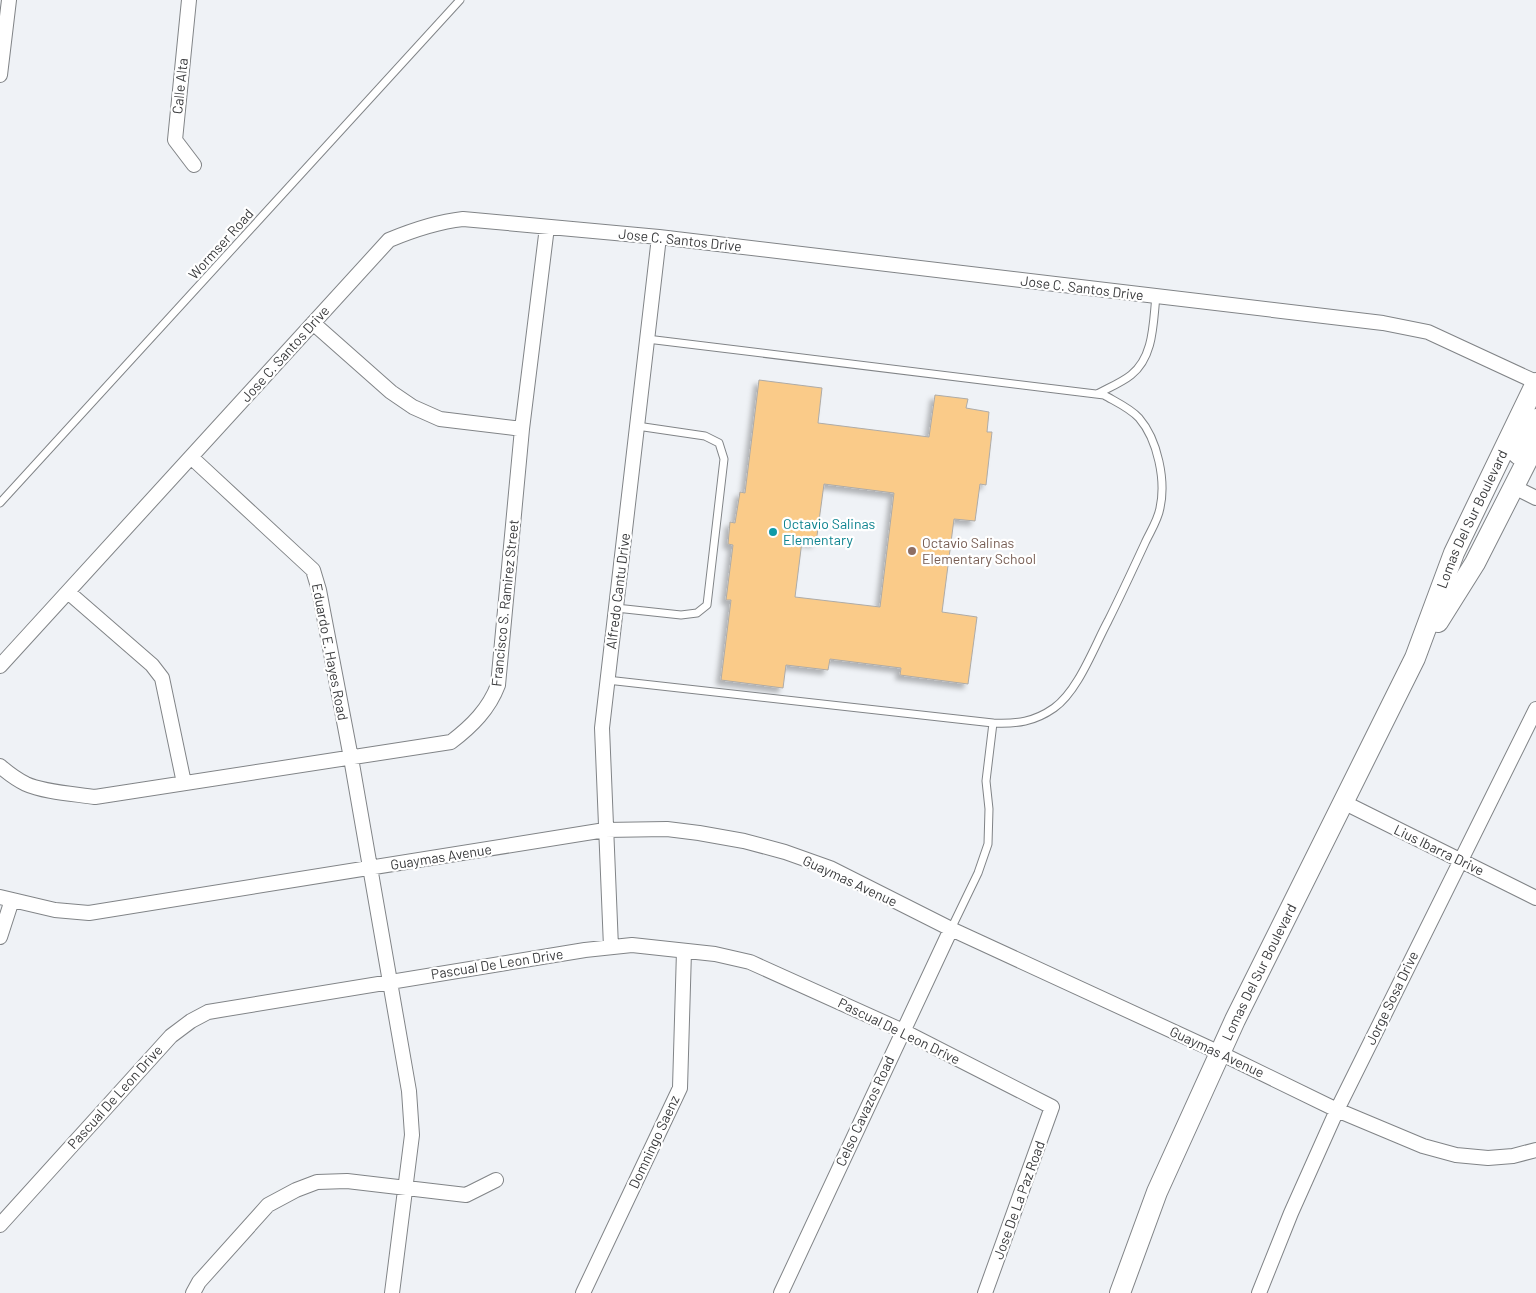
<svg xmlns="http://www.w3.org/2000/svg" width="1536" height="1293" font-family="Barlow,sans-serif">
	<style>
		.building { fill: #facb89; stroke: #aeaba7; fill-rule: evenodd; filter: url(#shadow) }
		.lines { fill: none; stroke-linecap: round; stroke-linejoin: round }
		.service-casing { stroke: #818487; stroke-width: 9 }
		.minor-casing { stroke: #818487; stroke-width: 16 }
		.secondary-casing { stroke: #818487; stroke-width: 22 }
		.service { stroke: #fff; stroke-width: 7 }
		.minor { stroke: #fff; stroke-width: 14 }
		.secondary { stroke: #fff; stroke-width: 20 }
		.culture-dot { fill: #0f9aa8; stroke: #fff; stroke-width: 2 }
		.education-dot { fill: #8d6e63; stroke: #fff; stroke-width: 2 }
		.labels { text-anchor: middle; stroke-width: 4.5; stroke-linejoin: round; paint-order: stroke }
		.street-label { font-size: 14px; fill: #3a3b3d; stroke: #fff }
		.culture-label { font-size: 14px; fill: #0d838f; stroke: #fff; text-anchor: start }
		.education-label { font-size: 14px; fill: #785e54; stroke: #fff; text-anchor: start }
	</style>
	<defs>
		<filter id="shadow"><feDropShadow dx="-4.5" dy="4.5" stdDeviation="2.5" flood-color="#0004"/></filter>
	</defs>
	<rect width="100%" height="100%" fill="#eff2f6"/>
	<path class="building" d="M759,380L822,388L818,423L929,437L935,395L968,399L966,408L989,412L987,432H992L986,485L980,484L975,521L954,519L942,612L977,617L968,684L900,675L901,668L830,659L828,670L786,665L783,688L721,680L731,600H726L733,545L728,544L730,522L735,523L740,492L745,493ZM824,484L894,493L880,607L795,597L802,541L816,543Z"/>
	<g class="lines">
		<g class="service-casing">
			<path id="service" d="M647,339L1104,395C1116,402 1130,408 1139,418C1158,440 1166,481 1160,508C1158,520 1150,532 1145,543C1133,569 1121,595 1108,621C1094,647 1078,691 1054,708C1034,722 1017,724 993,723L986,781L989,809L988,844L978,873L951,929
				M1097,394C1108,388 1121,383 1131,375C1154,357 1153,323 1156,296
				M0,503L460,0
				M616,608L681,615L697,613L707,605L724,459L719,443L705,436L637,426
				M607,680L993,723"/>
		</g>
		<g class="minor-casing">
			<path id="minor" d="M189,0L175,140L194,165
				M0,75L9,0
				M313,323L391,392L413,407L440,419L522,429
				M191,457L313,570L319,590L351,758L409,1091L412,1135L392,1293
				M1514,487L1536,498
				M68,592L152,665L162,678L184,783
				M0,666L389,240C413,230 436,222 463,219L659,237L1383,323L1428,332L1536,382
				M0,766C8,773 16,779 26,784C43,792 75,794 95,797L451,742C472,726 489,709 498,685L522,429L547,227
				M1343,802L1536,898
				M0,897L55,910L89,913L605,830L667,829L699,833L744,841L785,852L830,868L951,929L1220,1053L1337,1110L1423,1146L1456,1155L1488,1158L1513,1156L1536,1150
				M0,937L12,900
				M611,947L602,728L659,237
				M0,1225L171,1036L191,1021L208,1012L585,950L632,945L715,954L750,962L903,1031L1052,1107L985,1293
				M193,1293L199,1282L268,1205L296,1190L317,1182L347,1181L466,1195L496,1180
				M583,1293L680,1088L684,951
				M781,1293L951,929
				M1259,1293L1291,1213L1337,1110L1536,709"/>
		</g>
		<g class="secondary-casing">
			<g id="secondary">
				<path d="M1518,454L1536,419"/>
				<path d="M1438,622L1475,563L1536,443"/>
				<path id="s1" d="M1120,1293L1157,1192L1235,1020L1415,658L1454,553L1536,383"/>
			</g>
		</g>
		<use href="#service" class="service"/>
		<use href="#minor" class="minor"/>
		<use href="#secondary" class="secondary"/>
	</g>
	<circle class="culture-dot" cx="773" cy="532" r="5"/>
	<circle class="education-dot" cx="912" cy="551" r="5"/>
	<g class="labels">
		<g class="street-label">
			<text transform="translate(180 86) rotate(-84)" y="5">Calle Alta</text>
			<text transform="translate(680 240) rotate(6)" y="5">Jose C. Santos Drive</text>
			<text transform="translate(221 244) rotate(-48)" y="5">Wormser Road</text>
			<text transform="translate(1082 288) rotate(7)" y="5">Jose C. Santos Drive</text>
			<text transform="translate(285 354) rotate(-48)" y="5">Jose C. Santos Drive</text>
			<text dy="5" stroke="none"><textPath href="#s1" startOffset="851">Lomas Del Sur Boulevard</textPath></text>
			<text transform="translate(618 591) rotate(-83)" y="5">Alfredo Cantu Drive</text>
			<text transform="translate(505 603) rotate(-84)" y="5">Francisco S. Ramirez Street</text>
			<text transform="translate(330 652) rotate(79)" y="5">Eduardo E. Hayes Road</text>
			<text transform="translate(1439 850) rotate(26)" y="5">Lius Ibarra Drive</text>
			<text transform="translate(441 857) rotate(-9)" y="5">Guaymas Avenue</text>
			<text transform="translate(850 881) rotate(25)" y="5">Guaymas Avenue</text>
			<text transform="translate(497 964) rotate(-9)" y="5">Pascual De Leon Drive</text>
			<text dy="5" stroke="none"><textPath href="#s1" startOffset="350">Lomas Del Sur Boulevard</textPath></text>
			<text transform="translate(1392 998) rotate(-64)" y="5">Jorge Sosa Drive</text>
			<text transform="translate(899 1031) rotate(26)" y="5">Pascual De Leon Drive</text>
			<text transform="translate(1217 1052) rotate(25)" y="5">Guaymas Avenue</text>
			<text transform="translate(115 1097) rotate(-48)" y="5">Pascual De Leon Drive</text>
			<text transform="translate(865 1111) rotate(-65)" y="5">Celso Cavazos Road</text>
			<text transform="translate(654 1142) rotate(-65)" y="5">Domningo Saenz</text>
			<text transform="translate(1019 1200) rotate(-70)" y="5">Jose De La Paz Road</text>
		</g>
		<g class="culture-label">
			<text x="783" y="529">Octavio Salinas<tspan x="783" dy="16">Elementary</tspan></text>
		</g>
		<g class="education-label">
			<text x="922" y="548">Octavio Salinas<tspan x="922" dy="16">Elementary School</tspan></text>
		</g>
	</g>
</svg>
